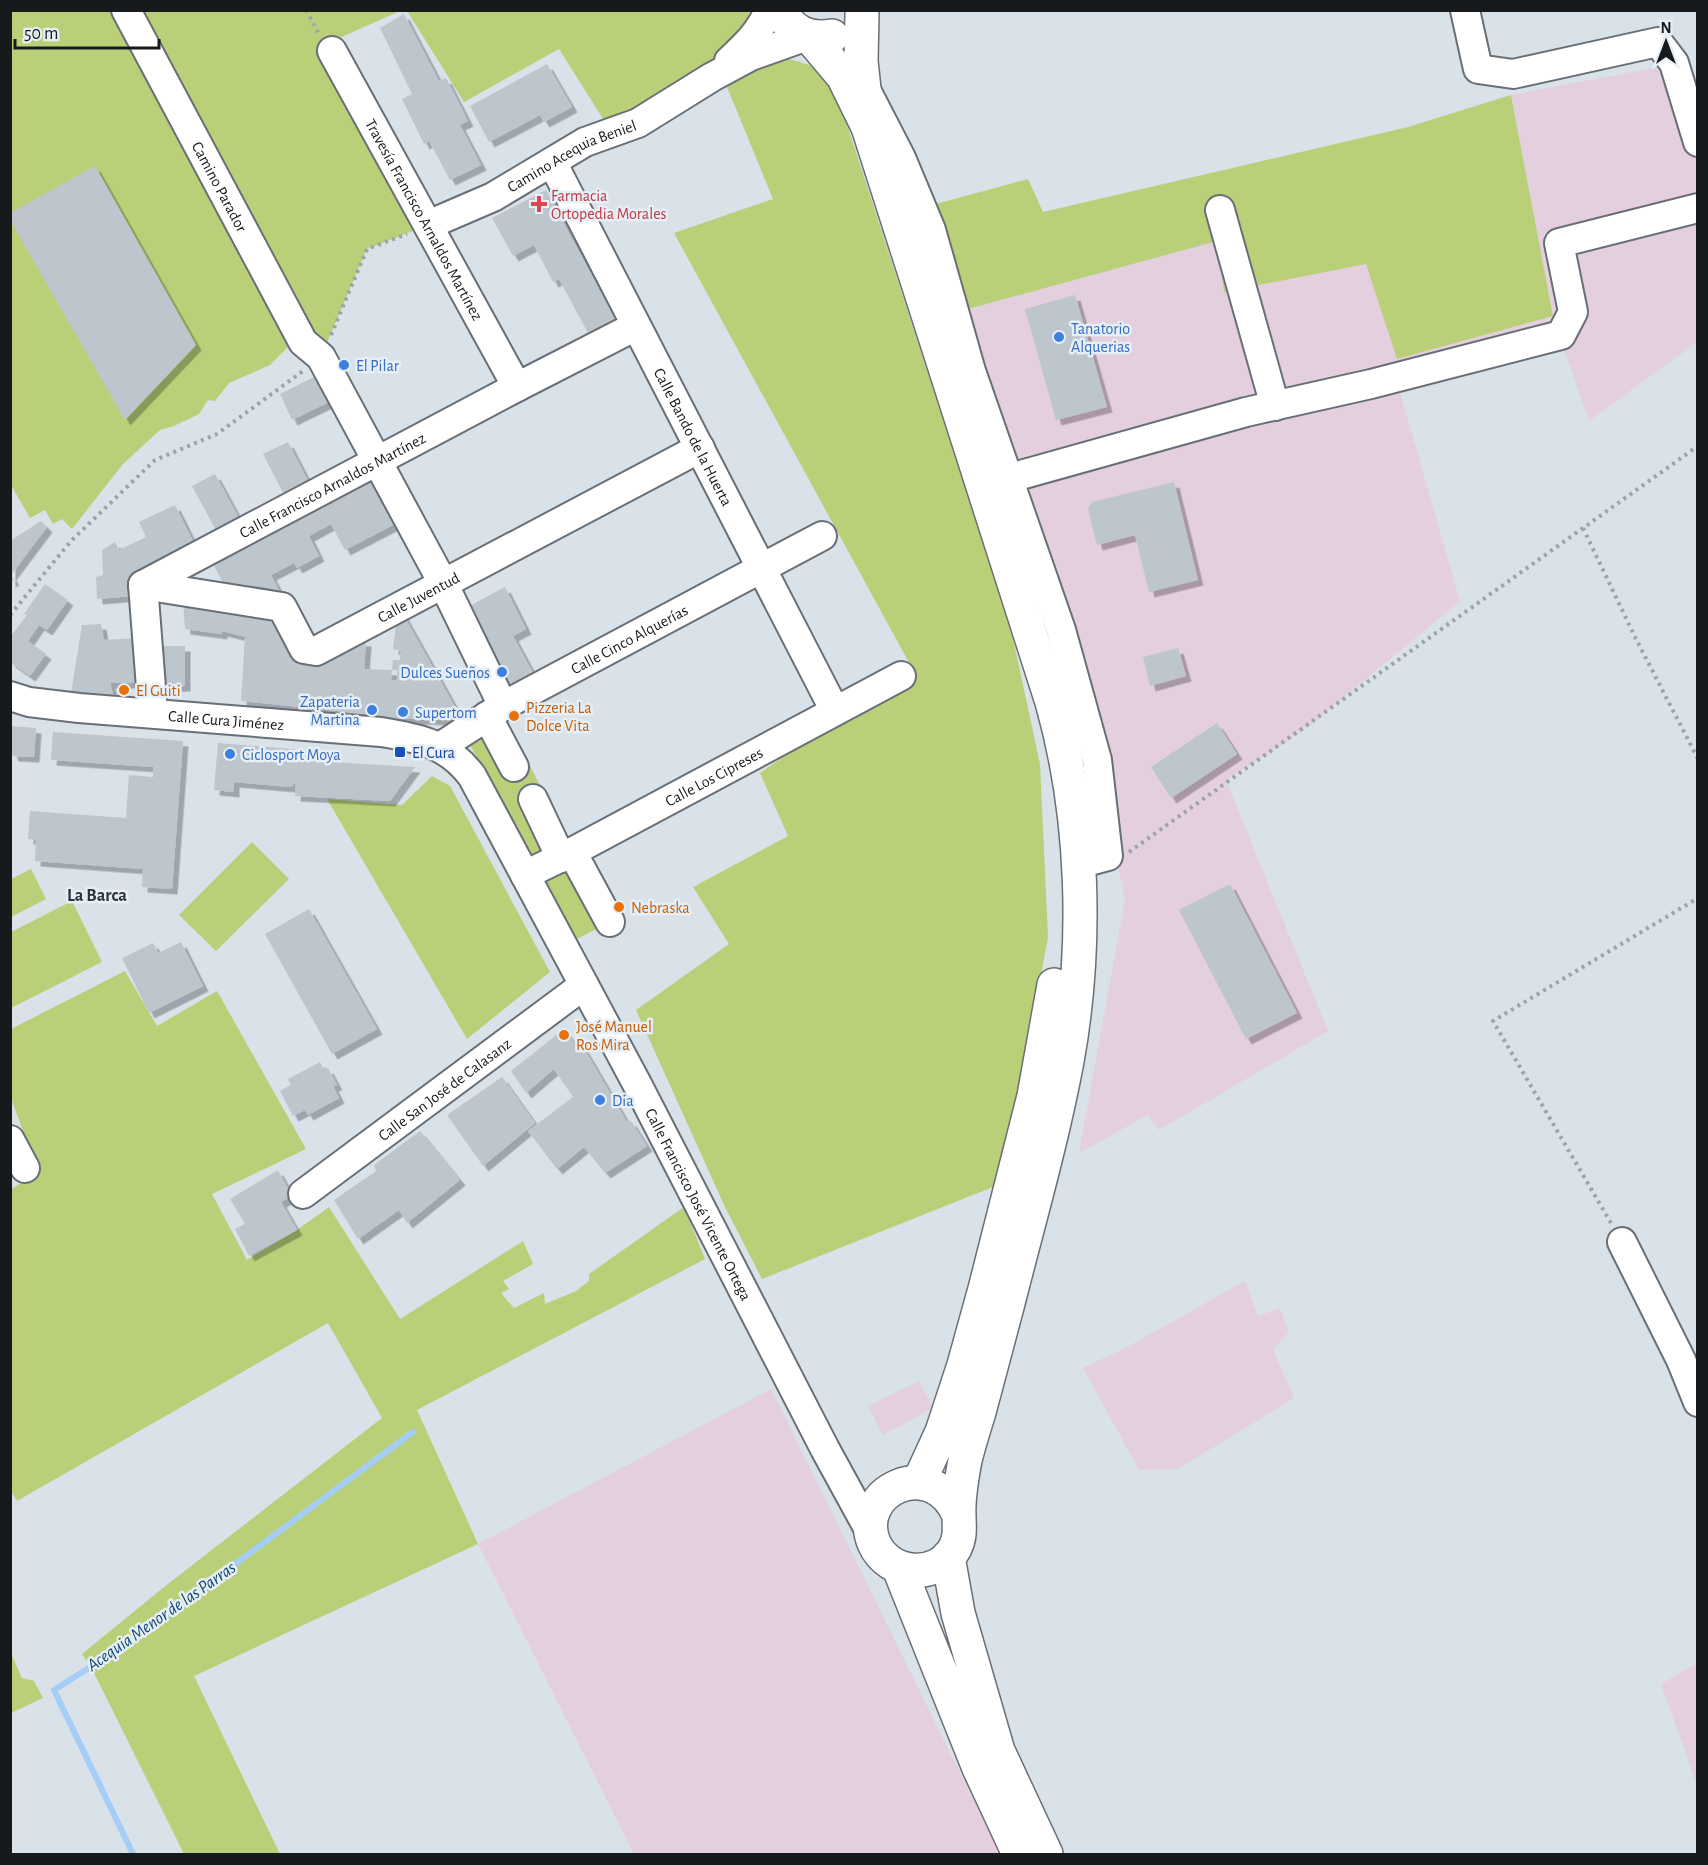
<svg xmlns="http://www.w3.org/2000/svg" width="1708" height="1865" font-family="'Alegreya Sans',sans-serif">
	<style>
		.industrial { fill: #e4cfde }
		.green { fill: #bad078 }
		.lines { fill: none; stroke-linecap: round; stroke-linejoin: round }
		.stream { stroke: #a4cef5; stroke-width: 6 }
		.building { fill: #bdc5cd; filter: url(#shadow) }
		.minor-casing { stroke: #686f76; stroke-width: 32 }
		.highway-casing { stroke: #686f76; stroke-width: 36 }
		.path { stroke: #9ca3a9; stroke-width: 4; stroke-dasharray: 3 4.5; stroke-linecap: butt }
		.minor { stroke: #fff; stroke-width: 28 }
		.highway { stroke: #fff; stroke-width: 33 }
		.health-dot { fill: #e0444e; stroke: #e6eef6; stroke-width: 2 }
		.shop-dot { fill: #3f7fe0; stroke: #e6eef6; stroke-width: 2 }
		.food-dot { fill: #e8710a; stroke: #e6eef6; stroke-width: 2 }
		.transit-dot { fill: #1a4fb4; stroke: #e6eef6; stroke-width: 2 }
		.labels { text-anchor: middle; stroke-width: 5; stroke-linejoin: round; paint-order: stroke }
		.street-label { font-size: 16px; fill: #171a1d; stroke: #e6eef6 }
		.health-label { font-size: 16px; fill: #be3a42; stroke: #e6eef6; text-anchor: start }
		.shop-label { font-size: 16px; fill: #366cbe; stroke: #e6eef6; text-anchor: start }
		.food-label { font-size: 16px; fill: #c56008; stroke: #e6eef6; text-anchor: start }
		.transit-label { font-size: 16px; fill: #164399; stroke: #e6eef6; text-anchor: start }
		.neighbourhood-label { font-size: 18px; font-weight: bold; fill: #2d343a; stroke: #e6eef6 }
		.water-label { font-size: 18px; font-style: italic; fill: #10466f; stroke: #e6eef6 }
	</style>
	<defs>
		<filter id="shadow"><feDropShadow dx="5.5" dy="5.5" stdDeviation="0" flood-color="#0004"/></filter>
	</defs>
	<rect width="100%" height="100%" fill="#d9e1e9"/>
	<path class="industrial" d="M1684,62L1698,122L1697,342L1589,421L1563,347L1400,392L1460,601L1303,731L1226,780L1328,1031L1159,1130L1148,1115L1079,1153L1125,899L1097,760L1026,505L968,309L1217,241L1224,292L1366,264L1553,315L1511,95Z
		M1245,1281L1258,1316L1280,1308L1289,1332L1273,1349L1294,1398L1178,1469L1139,1470L1083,1368L1129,1346Z
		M919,1381L933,1408L883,1435L868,1406Z
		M771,1389L1000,1854H634L478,1544Z
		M1697,1663V1785L1661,1684Z"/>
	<path class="green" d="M11,11H116L277,312L288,347L270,365L229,383L215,401L208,400L199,414L174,426L160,430L123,464L72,529L62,519L53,524L45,510L30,518L11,485Z
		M126,11H400L326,44L428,225L367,249L321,357Z
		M407,11H749L748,20L730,49L662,97L605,122L559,49L464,102Z
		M780,56L822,69L839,100L1011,629L1040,764L1048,937L1003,1183L762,1279L725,1207L636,1010L729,944L693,887L788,836L760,773L912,668L674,233L773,199L727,87Z
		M1511,95L1553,316L1397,359L1366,264L1224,292L1217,241L968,309L932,205L1028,179L1043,212L1408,127Z
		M507,721L610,922L575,940L469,743Z
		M432,776L450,786L550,972L467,1039L327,799L402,805Z
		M252,842L289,879L216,951L179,915Z
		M31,869L46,899L11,917V879Z
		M72,901L102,962L11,1008V932Z
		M125,971L157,1026L217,991L306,1149L212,1194L247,1260L297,1230L329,1207L400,1319L523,1241L533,1264L503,1281L509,1289L501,1293L514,1308L544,1293L545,1304L576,1291L589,1281V1274L684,1207L705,1259L417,1410L478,1544L194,1676L280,1854H184L91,1667L82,1654L164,1587L382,1418L328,1323L17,1501L10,1489L11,1189L38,1173L11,1098V1029Z
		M10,1651L22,1678L34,1681L43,1698L11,1713Z"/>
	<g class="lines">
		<path class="stream" d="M133,1854L54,1690L130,1642L413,1432"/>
	</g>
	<path class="building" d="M404,14L439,81L446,78L468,121L460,125L481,165L450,180L429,141L424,144L402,99L412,94L380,28Z
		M547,64L572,107L544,122L540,115L489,142L470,106Z
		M95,166L196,345L125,420L10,220V213Z
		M546,190L615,319L588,333L559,279L553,282L534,245L513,256L492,218Z
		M1075,295L1107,407L1056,420L1025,309Z
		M314,377L327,403L292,420L280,394Z
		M288,442L308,481L283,493L263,454Z
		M215,474L240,520L217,532L192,486Z
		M366,474L393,525L345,550L331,524L309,536L319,556L297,568L294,563L271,575L281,594L224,585L209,556Z
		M1174,482L1198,580L1149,592L1135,535L1097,545L1088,509L1092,502Z
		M175,505L193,541L131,573L132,596L97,599L96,577L103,575L102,550L115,542L119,550L146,537L139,522Z
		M41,521L47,527L11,575L14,580L10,582V541Z
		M45,584L68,600L47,630L39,625L28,641L46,654L30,676L10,662V637L27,615L24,614Z
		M505,587L526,629L513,636L533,673L505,688L464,609Z
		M183,599L268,617L292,655L346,640L366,641L364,669L392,670L391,680L398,681L399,670H392L393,660H400L401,651L393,649L397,615L403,614L454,705V718L447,720L385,718L386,716L241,701L245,637L222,631V634L185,629Z
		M101,624L104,640L136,638L139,683H110L114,698L71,693L82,625Z
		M157,646H185V686L158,687Z
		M1178,648L1186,676L1150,686L1143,657Z
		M1217,723L1237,754L1171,798L1151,767Z
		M10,726L36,728L34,757L13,756L10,747Z
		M53,732L183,741L172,889L142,887L143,869L35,861L36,840L28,839L30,811L126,818L129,775L153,777V767L51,760Z
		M218,743L316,751L315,761L415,767L390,801L295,796L296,782L291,787L234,782V792L214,790Z
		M1230,884L1297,1013L1246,1039L1179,910Z
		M309,909L377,1029L332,1054L265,934Z
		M181,942L203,986L149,1013L122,958L153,943L158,953Z
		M564,1029L578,1049L582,1045L627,1122L631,1121L647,1146L605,1173L584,1147L557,1169L528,1131L573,1097L554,1069L526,1093L511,1071Z
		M320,1062L324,1070L328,1068L337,1085L333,1086L339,1098L308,1115L305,1110L293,1116L280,1091L291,1085L288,1079Z
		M502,1077L535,1123L483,1166L447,1115Z
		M420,1131L460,1180L407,1223L399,1210L358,1239L334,1200L376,1171L374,1165Z
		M278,1170L292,1196L281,1202L297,1230L249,1256L235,1229L245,1224L230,1199Z"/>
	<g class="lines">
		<g class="minor-casing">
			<g id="minor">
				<path id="s1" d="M126,10L303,342L321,357L444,585L503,706"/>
				<path d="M1465,10L1478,69L1513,74L1658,42L1674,63L1698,142"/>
				<path id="s2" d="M332,51L517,387"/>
				<path d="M729,61C746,45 760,32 769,10"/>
				<path d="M867,92L901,158L931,230L971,371L1061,630L1097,760L1108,856L1078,864"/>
				<path id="s3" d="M552,162L835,711"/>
				<path d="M1220,210L1275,406"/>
				<path id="s4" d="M428,225L493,197L585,142L638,123L712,77L751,56L807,36"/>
				<path d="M1010,478L1246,412L1371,384L1561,335L1573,312L1559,243L1698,208"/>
				<path id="s5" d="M143,585L282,607L304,649L316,651L700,448"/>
				<path id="s6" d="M143,585L517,387L636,326"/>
				<path d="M143,585L153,713"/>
				<path id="s7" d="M10,696L29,702L79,708L381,732C419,738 448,744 472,776L636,1082L825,1449L871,1533"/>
				<path d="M487,716L514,767"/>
				<path id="s8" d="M440,747L503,706L822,536"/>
				<path d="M533,799L561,858"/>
				<path d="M572,852L610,922"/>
				<path id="s9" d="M525,875L572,852L901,676"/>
				<path d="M10,1140L25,1168"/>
				<path id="s10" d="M303,1194L584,985"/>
				<path d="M1622,1242L1681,1360L1698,1402"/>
			</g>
		</g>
		<g class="highway-casing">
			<path id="highway" d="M780,10C791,32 809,40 832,36
				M862,14L861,61L866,108
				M810,37L843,76L868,127L1052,702C1084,815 1088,945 1067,1061C1052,1141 1029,1220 1009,1299C999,1336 989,1374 979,1412C974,1428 969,1444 965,1460C962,1477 958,1497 959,1515C959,1527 961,1536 955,1548C938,1580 889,1577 874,1543C853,1492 931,1452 959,1515
				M919,1482L942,1432L964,1365L985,1289L1034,1096L1054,985
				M948,1557L958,1613L998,1751L1046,1854
				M899,1568L979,1768L1019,1854"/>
		</g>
		<path class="path" d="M306,10L319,34
			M331,335L367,249L407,234
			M1583,528L1635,637L1698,759
			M10,615L71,541L155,460L217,434L303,371
			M1129,852L1698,446
			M1611,1223L1493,1021L1698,898"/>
		<use href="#minor" class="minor"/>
		<use href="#highway" class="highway"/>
	</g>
	<path class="health-dot" d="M536 195h6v6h6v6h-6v6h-6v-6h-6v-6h6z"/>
	<g class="shop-dot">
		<circle cx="1059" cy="337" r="6"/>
		<circle cx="344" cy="365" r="6"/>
		<circle cx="502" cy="672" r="6"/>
		<circle cx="372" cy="710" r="6"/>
		<circle cx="403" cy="712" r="6"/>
		<circle cx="230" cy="754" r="6"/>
		<circle cx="600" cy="1100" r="6"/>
	</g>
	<g class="food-dot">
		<circle cx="124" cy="690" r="6"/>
		<circle cx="514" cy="716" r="6"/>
		<circle cx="619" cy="907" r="6"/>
		<circle cx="564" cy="1035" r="6"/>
	</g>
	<rect class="transit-dot" x="394" y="746" width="12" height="12" rx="3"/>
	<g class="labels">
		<g class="street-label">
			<text dy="6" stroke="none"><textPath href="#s4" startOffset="160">Camino Acequia Beniel</textPath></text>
			<text dy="6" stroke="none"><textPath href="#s1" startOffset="200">Camino Parador</textPath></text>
			<text dy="6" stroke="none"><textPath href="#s2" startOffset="192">Travesía Francisco Arnaldos Martínez</textPath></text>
			<text dy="6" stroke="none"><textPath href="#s3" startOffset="309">Calle Bando de la Huerta</textPath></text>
			<text dy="6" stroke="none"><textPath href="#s6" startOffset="214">Calle Francisco Arnaldos Martínez</textPath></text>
			<text dy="6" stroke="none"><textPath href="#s5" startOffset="316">Calle Juventud</textPath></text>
			<text dy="6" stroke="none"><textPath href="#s8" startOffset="218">Calle Cinco Alquerías</textPath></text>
			<text dy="6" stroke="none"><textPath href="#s7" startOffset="218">Calle Cura Jiménez</textPath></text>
			<text dy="6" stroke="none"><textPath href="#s9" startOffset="213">Calle Los Cipreses</textPath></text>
			<text dy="6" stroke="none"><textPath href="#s10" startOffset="176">Calle San José de Calasanz</textPath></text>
			<text dy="6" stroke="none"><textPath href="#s7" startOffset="962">Calle Francisco José Vicente Ortega</textPath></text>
		</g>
		<g class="health-label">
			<text x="551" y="201">Farmacia<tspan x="551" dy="18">Ortopedia Morales</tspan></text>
		</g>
		<g class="shop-label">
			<text x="1071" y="334">Tanatorio<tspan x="1071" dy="18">Alquerias</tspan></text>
			<text x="356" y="371">El Pilar</text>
			<text x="490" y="678" text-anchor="end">Dulces Sueños</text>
			<text x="360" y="707" text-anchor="end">Zapateria<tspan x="360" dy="18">Martina</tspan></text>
			<text x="415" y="718">Supertom</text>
			<text x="242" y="760">Ciclosport Moya</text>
			<text x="612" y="1106">Dia</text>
		</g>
		<g class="food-label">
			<text x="136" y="696">El Guiti</text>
			<text x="526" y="713">Pizzeria La<tspan x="526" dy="18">Dolce Vita</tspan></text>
			<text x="631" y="913">Nebraska</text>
			<text x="576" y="1032">José Manuel<tspan x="576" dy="18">Ros Mira</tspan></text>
		</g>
		<g class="transit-label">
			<text x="412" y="758">El Cura</text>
		</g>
		<g class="neighbourhood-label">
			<text x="97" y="901">La Barca</text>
		</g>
		<g class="water-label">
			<text transform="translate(161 1616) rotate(-35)" y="6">Acequia Menor de las Parras</text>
		</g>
	</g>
	<rect width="1708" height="1865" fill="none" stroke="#171a1d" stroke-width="24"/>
	<g transform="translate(1666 42)" stroke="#e6eef6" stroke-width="4.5" paint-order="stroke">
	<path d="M0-4.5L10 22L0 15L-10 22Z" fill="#171a1d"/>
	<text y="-9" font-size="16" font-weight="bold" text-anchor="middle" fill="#171a1d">N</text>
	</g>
	<path d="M15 39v9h144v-9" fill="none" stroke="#171a1d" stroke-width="3"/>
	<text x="24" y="39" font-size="18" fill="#171a1d" stroke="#e6eef6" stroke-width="4.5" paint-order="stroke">50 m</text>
</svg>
